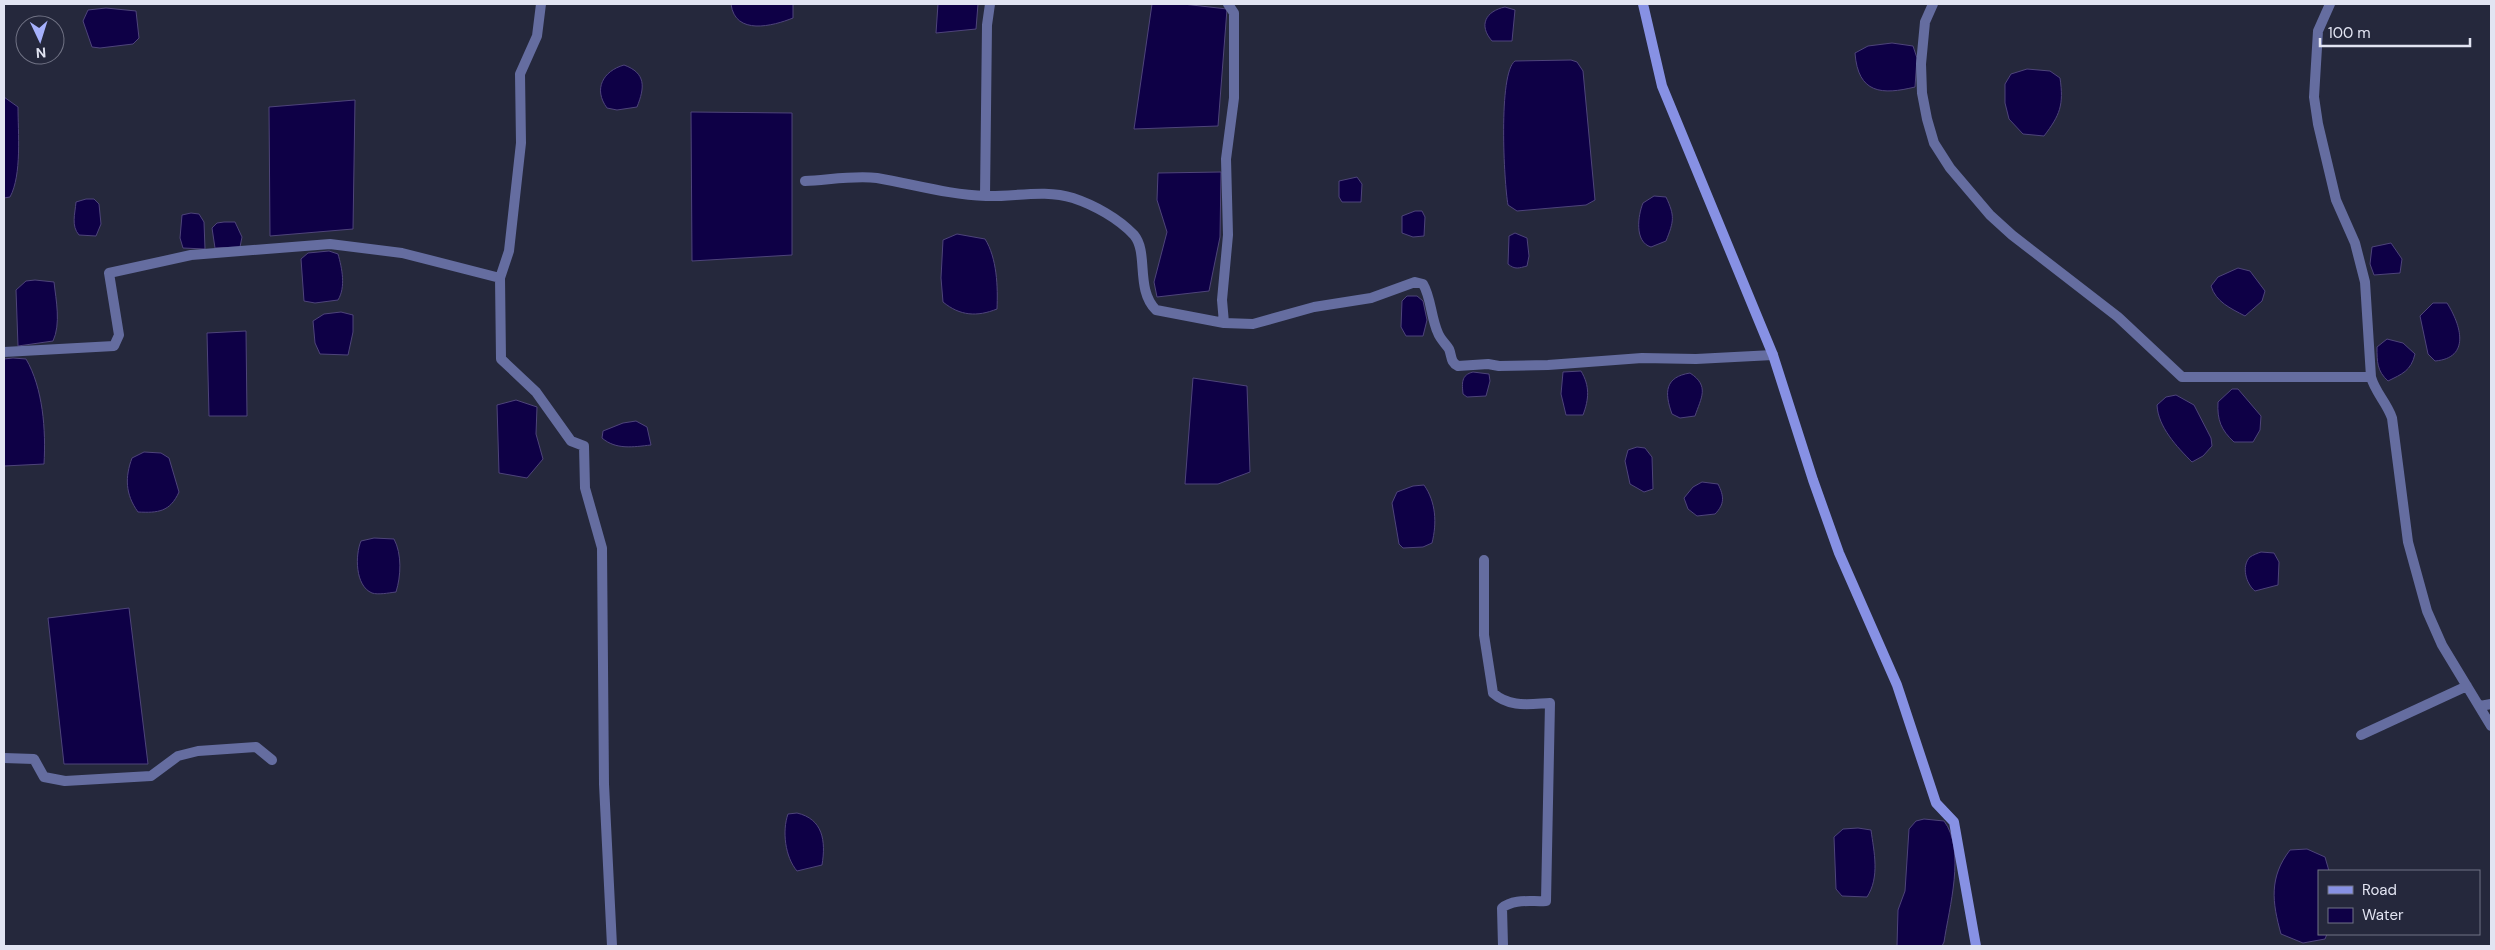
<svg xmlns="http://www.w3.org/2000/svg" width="2495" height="950" font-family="'DM Sans',sans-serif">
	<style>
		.water { fill: #0e0046; stroke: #4e447a }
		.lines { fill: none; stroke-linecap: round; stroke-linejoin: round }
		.street { stroke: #656da0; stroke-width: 10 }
		.secondary { stroke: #8791e4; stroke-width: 10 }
	</style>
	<rect width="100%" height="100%" fill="#25283c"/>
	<path class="water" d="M731,4H793V18C773,26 735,36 731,4Z
		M938,4H978L976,29L936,33Z
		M1152,4H1183L1227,9L1218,126L1134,129Z
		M1505,7L1515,10L1512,41H1492C1478,25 1486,11 1505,7Z
		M106,8L136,11L139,38L133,44L100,48L92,47L83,21L88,10Z
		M1892,43L1913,46L1917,58L1915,87C1882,95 1858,94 1855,53L1868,46Z
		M1571,60L1577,62L1583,71L1595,200L1586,205L1517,211L1508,205C1504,183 1498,73 1515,61Z
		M624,65C646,73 645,87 637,107L617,110L607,108C593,89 603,71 624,65Z
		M2027,69L2050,71L2060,78C2064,105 2060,115 2044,136L2023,134L2009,119L2005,103V84L2011,74Z
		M4,97L18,107C18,132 22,175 10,197L4,198Z
		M355,100L353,229L270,236L269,107Z
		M691,112L792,113V255L692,261Z
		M1221,172L1220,237L1209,291L1157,297L1154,282L1167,232L1157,200L1158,173Z
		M1357,177L1362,184L1361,202H1342L1339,197V181Z
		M1654,196L1666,197C1675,216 1674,221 1666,241L1651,247C1634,242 1638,215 1643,203Z
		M86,199H94L99,204L101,224L96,236L79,235C71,226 75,214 76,202Z
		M1415,211H1422L1425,217L1424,236L1413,237L1402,233V216Z
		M191,213L199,214L204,222L205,249L183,248L180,238L182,215Z
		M224,222H235L242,237L240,247L215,248L212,228L217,223Z
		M1515,233L1527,238L1529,256L1527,266C1519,268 1515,270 1508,264L1509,236Z
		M957,234L985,239C997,258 998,287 997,309C977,317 960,316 943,302L941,278L943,240Z
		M2391,243L2402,259L2400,273L2374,275L2370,264L2372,247Z
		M329,251L338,254C342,268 346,287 338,300L315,303L304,301L301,259L308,253Z
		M2238,268L2250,271L2265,291L2262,301L2245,316C2230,308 2216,302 2211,286L2218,277Z
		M35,280L54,282C56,300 61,324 53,341L18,346L16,290L26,281Z
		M1407,296H1417L1423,301L1427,320L1423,336H1406L1401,327L1402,301Z
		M2433,303H2447C2461,325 2471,358 2435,361L2428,354L2420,316Z
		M341,312L353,315V332L348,355L320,354L315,343L313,321L324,314Z
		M246,331L247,416H209L207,333Z
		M2387,339L2403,343L2415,354C2411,371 2402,374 2388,381C2377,371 2377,362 2377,347Z
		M13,358L26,359C43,388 46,430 44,464L4,466V359Z
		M1581,371C1590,386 1589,399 1583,415H1566L1561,394L1563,372Z
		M1473,372L1489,374L1490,381L1486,396L1467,397L1463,394C1462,383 1461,375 1473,372Z
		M1690,373C1710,386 1701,398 1695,416L1680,418L1672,414C1664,392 1665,377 1690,373Z
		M1193,378L1247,386L1250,472L1218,484H1185Z
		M2232,389H2238L2261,416L2260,430L2253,442H2234C2221,430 2217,420 2218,402Z
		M2176,395L2194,405L2211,438L2212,446L2203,456L2192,462C2177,447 2158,427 2157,405L2166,397Z
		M516,400L537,407L536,434L543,459L527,478L499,473L497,405Z
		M636,421L647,427L651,445C633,447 616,450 602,438L603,431L623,423Z
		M1637,447L1645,448L1652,457L1653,489L1644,492L1630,484L1625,461L1628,450Z
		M144,452L161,453L169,458L179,492C170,512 158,513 138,512C125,494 125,477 132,458Z
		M1702,482L1718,484C1724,496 1725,504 1715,514L1697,516L1688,509L1684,498L1693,487Z
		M1424,485C1436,502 1437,523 1432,543L1423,547L1403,548L1399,544L1392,503L1397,492L1413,486Z
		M374,538L394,539C402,554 401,576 396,592C388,593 378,595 372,593C355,586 355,555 361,541Z
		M2261,552L2274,553L2279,562L2278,585L2255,591C2246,584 2241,566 2250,557C2253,555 2258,553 2261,552Z
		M129,608L148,764H64L48,618Z
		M797,813C823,819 826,841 822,865L797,871C785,857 782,831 788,814Z
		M1924,819L1944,821C1966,850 1949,908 1944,942L1942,946H1897L1898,910L1905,891L1909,829L1916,821Z
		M1858,828L1871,830C1874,852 1880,877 1867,897L1842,896L1836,889L1834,837L1843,829Z
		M2307,849L2325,857L2329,871H2319V934H2327L2325,939L2303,943L2281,934C2272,902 2269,877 2290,850Z"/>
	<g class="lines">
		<path class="street" d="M541,4L537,36L520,74L521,143L509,251L500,278L501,359L536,392L571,441L584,446L585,488L602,548L604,784L612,946
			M1933,4L1925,22L1921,64L1922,93L1927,119L1934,143L1950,168L1990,215L2012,235L2118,317L2182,377H2371
			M2330,4L2318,31L2314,97L2318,124L2336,200L2355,243L2365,282L2371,377C2375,392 2387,403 2392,418L2408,542L2427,611L2442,645L2491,726
			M805,181C828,180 855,175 877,178C913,184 949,195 986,196C1014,197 1045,189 1073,198C1094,205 1118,218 1134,235C1149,253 1135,289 1156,310L1224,323L1253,324L1314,307L1371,298L1415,282L1423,284C1431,297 1431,318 1438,333C1440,339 1446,344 1449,349C1452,356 1450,362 1458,366L1488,364L1499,366L1548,365L1642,358L1696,359L1773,355
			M985,196L987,25L990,4
			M1224,323L1222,300L1228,235L1226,159L1234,98V13L1228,4
			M4,352L114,346L119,335L109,273L191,255L330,244L402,253L500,278
			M1484,560V635L1493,693C1510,708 1529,704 1550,703L1546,901C1532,902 1514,898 1502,908L1503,946
			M2480,706L2491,704
			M2361,735L2467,686
			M4,758L34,759L44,777L65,781L151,776L178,756L198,751L256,747L272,760"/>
		<path class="secondary" d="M1643,4L1662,86L1773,355L1813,480L1839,553L1897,685L1936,803L1954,822L1976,946"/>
	</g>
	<rect width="2495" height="950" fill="none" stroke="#e2e4f2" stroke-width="10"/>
	<rect x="2318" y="870" width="162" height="65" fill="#25283c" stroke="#717385"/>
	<rect x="2328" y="886" width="25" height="8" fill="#8791e4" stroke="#717385"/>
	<text x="2362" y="895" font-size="15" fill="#e2e4f2">Road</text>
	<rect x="2328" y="908" width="25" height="15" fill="#0e0046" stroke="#717385"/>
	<text x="2362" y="920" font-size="15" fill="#e2e4f2">Water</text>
	<g transform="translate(40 40) rotate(176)"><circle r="24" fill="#25283c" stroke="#717385"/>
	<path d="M0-4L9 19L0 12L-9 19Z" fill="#a6b1fc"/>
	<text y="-8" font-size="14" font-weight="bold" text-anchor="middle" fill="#e2e4f2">N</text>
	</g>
	<path d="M2320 38v8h150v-8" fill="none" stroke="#e2e4f2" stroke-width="2.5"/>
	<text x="2328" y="38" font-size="15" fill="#e2e4f2" stroke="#25283c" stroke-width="4" paint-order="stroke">100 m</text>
</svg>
